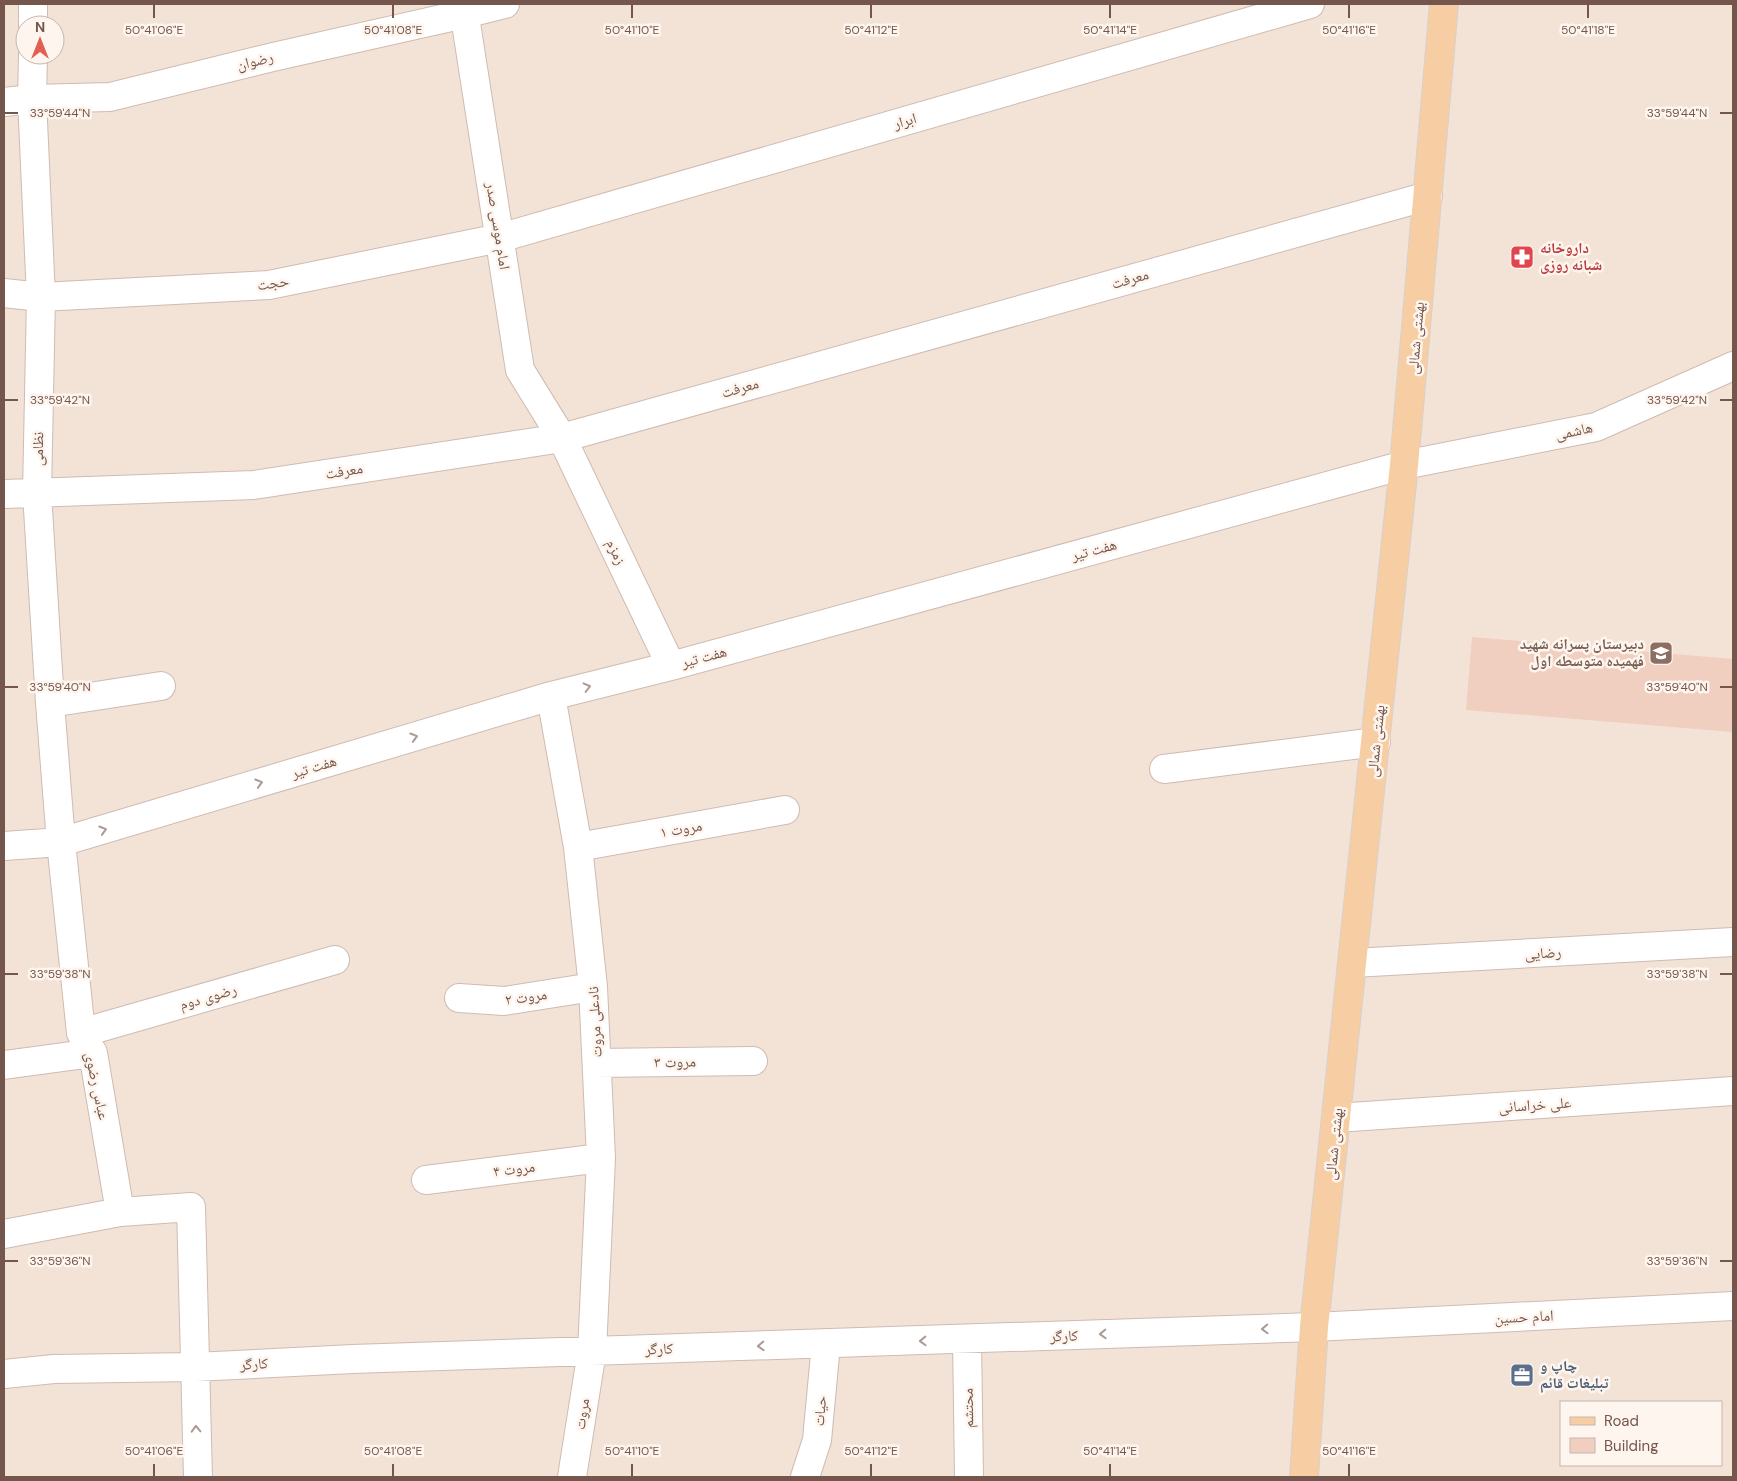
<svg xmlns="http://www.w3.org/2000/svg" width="1737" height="1481" font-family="'DM Sans','Noto Naskh Arabic',sans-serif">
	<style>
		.residential { fill: #f3e3d6; fill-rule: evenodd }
		.building { fill: #f0cec0 }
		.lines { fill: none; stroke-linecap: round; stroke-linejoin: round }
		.minor-casing { stroke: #cfbbb1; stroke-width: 30 }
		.major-casing { stroke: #d8d0cd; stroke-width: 30 }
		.minor { stroke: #fff; stroke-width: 28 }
		.major { stroke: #f7cea3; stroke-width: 28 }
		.oneway { stroke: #ac9a94 }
		.ticks { fill: none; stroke: #75564d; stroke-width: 2 }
		.labels { text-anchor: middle; stroke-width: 5; stroke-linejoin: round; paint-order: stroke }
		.street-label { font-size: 15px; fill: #75564d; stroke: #fef6ee }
		.health-label { font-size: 15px; font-weight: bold; fill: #be3a42; stroke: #fef6ee; text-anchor: start }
		.education-label { font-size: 15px; font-weight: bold; fill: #785e54; stroke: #fef6ee; text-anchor: end }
		.service-label { font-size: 15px; font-weight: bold; fill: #4e5e75; stroke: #fef6ee; text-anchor: start }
		.ticks-label { font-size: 12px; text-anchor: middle; fill: #75564d; stroke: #fef6ee; stroke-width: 5; stroke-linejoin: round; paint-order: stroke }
	</style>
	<rect width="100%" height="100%" fill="#fcf2e8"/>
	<path class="residential" d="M4,4H1733V1477H4ZM25,25H55V55H25ZM1561,1402H1721V1465H1561Z"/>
	<path class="building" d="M1472,637L1733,659V732L1466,710Z"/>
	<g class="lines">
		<g class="minor-casing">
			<path id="minor" d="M463,4L520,370L562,438L671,666
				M33,25V4
				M33,55L32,99L41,297L37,493L50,703L61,842L81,1033L93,1053L120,1212
				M4,102L32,99L110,97L273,57L464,14L505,4
				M4,293L41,297L269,285L500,238L1310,4
				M4,494L254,485L562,438L1428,196
				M551,696L578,847L593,987L601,1158L592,1351L572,1477
				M50,703L161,686
				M1164,769L1376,742
				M4,846L61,842L551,696L671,666L1404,465L1596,427L1733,366
				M578,847L785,810
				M1353,963L1733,942
				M459,998L504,1001L593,987
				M81,1033L335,960
				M597,1063L753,1061
				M4,1065L93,1053
				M1336,1118L1733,1091
				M426,1180L601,1158
				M4,1234L120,1212L191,1207L198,1477
				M967,1339L969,1477
				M4,1374L54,1369L195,1367L353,1359L1314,1327L1733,1306
				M805,1477L817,1440L826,1344"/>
		</g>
		<g class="major-casing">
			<path id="major" d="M1304,1477L1314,1327L1404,465L1444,4"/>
		</g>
		<use href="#minor" class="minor"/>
		<use href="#major" class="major"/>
	</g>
	<defs><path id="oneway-chevron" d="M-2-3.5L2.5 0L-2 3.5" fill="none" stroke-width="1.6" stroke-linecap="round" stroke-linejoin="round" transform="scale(1.25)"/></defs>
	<g class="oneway">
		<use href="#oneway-chevron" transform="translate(587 687) rotate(-14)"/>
		<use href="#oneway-chevron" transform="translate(414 737) rotate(-17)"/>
		<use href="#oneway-chevron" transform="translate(259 783) rotate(-17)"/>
		<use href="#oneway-chevron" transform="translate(103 830) rotate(-17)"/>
		<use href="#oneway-chevron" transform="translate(1265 1329) rotate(178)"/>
		<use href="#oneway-chevron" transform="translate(1103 1334) rotate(178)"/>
		<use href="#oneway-chevron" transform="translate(923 1341) rotate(178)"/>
		<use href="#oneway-chevron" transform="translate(761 1346) rotate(178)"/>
		<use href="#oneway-chevron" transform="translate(196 1429) rotate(-92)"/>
	</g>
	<path class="ticks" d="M154,5V18M393,5V18M632,5V18M871,5V18M1110,5V18M1349,5V18M1588,5V18M5,113H18M1720,113H1732M5,400H18M1720,400H1732M5,687H18M1720,687H1732M5,974H18M1720,974H1732M5,1261H18M1720,1261H1732M154,1464V1476M393,1464V1476M632,1464V1476M871,1464V1476M1110,1464V1476M1349,1464V1476"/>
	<defs>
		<g id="pharmacy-square" transform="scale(1.25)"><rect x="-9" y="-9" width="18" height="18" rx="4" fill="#e0444e" stroke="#fef6ee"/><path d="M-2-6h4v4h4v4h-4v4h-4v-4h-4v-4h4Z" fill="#fff"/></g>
		<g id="school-square" transform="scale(1.25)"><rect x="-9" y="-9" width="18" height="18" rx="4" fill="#8d6e63" stroke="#fef6ee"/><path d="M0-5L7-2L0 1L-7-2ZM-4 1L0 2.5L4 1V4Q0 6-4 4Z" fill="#fff"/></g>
		<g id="office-square" transform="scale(1.25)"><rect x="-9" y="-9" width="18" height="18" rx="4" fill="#5c6f8a" stroke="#fef6ee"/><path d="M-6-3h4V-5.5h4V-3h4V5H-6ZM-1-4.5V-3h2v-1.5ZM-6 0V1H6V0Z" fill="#fff"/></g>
	</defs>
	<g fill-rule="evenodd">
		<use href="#pharmacy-square" x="1522" y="257"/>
		<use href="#school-square" x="1661" y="653"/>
		<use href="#office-square" x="1522" y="1375"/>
	</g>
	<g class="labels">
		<g class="street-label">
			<text transform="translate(255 61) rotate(-14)" y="5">رضوان</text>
			<text transform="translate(905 121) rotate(-16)" y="5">ابرار</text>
			<text transform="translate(498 226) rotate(81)" y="5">امام موسی صدر</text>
			<text transform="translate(1130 279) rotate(-16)" y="5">معرفت</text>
			<text transform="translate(273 283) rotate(-8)" y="5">حجت</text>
			<text transform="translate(1416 338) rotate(-85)" y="5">بهشتی شمالی</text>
			<text transform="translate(740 388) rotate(-16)" y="5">معرفت</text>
			<text transform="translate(1574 431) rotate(-12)" y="5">هاشمی</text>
			<text transform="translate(38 449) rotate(-89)" y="5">نظامی</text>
			<text transform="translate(344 471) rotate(-9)" y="5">معرفت</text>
			<text transform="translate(1094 550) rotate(-15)" y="5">هفت تیر</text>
			<text transform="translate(616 552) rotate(65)" y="5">زمزم</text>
			<text transform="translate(704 657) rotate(-15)" y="5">هفت تیر</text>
			<text transform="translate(1376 741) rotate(-84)" y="5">بهشتی شمالی</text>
			<text transform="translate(314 767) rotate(-17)" y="5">هفت تیر</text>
			<text transform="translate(681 829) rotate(-10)" y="5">مروت ۱</text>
			<text transform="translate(1543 953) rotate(-3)" y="5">رضایی</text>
			<text transform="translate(208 997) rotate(-16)" y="5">رضوی دوم</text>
			<text transform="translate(526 997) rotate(-8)" y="5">مروت ۲</text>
			<text transform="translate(595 1022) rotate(-93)" y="5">نادعلی مروت</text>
			<text transform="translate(675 1062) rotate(-1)" y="5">مروت ۳</text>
			<text transform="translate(97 1086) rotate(78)" y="5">عباس رضوی</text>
			<text transform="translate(1535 1105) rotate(-4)" y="5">علی خراسانی</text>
			<text transform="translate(1334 1144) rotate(-84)" y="5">بهشتی شمالی</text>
			<text transform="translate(514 1169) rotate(-7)" y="5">مروت ۴</text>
			<text transform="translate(1524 1317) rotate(-3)" y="5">امام حسین</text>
			<text transform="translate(1064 1336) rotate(-2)" y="5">کارگر</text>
			<text transform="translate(659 1349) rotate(-2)" y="5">کارگر</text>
			<text transform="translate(254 1364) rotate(-3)" y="5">کارگر</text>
			<text transform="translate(968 1408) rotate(-91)" y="5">محتشم</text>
			<text transform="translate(820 1411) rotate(-85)" y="5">حیات</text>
			<text transform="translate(582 1414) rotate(-81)" y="5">مروت</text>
		</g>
		<g class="health-label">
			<text x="1540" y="253">داروخانه<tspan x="1540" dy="17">شبانه روزی</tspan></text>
		</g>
		<g class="education-label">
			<text x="1644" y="649">دبیرستان پسرانه شهید<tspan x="1644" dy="17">فهمیده متوسطه اول</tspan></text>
		</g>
		<g class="service-label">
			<text x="1540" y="1371">چاپ و<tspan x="1540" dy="17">تبلیغات قائم</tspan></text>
		</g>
	</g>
	<g class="ticks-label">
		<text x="154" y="34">50°41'06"E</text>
		<text x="393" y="34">50°41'08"E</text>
		<text x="632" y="34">50°41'10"E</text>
		<text x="871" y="34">50°41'12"E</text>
		<text x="1110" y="34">50°41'14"E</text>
		<text x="1349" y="34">50°41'16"E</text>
		<text x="1588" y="34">50°41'18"E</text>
		<text x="60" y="117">33°59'44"N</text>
		<text x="1677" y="117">33°59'44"N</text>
		<text x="60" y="404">33°59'42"N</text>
		<text x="1677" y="404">33°59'42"N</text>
		<text x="60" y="691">33°59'40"N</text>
		<text x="1677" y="691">33°59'40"N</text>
		<text x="60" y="978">33°59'38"N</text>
		<text x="1677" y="978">33°59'38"N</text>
		<text x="60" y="1265">33°59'36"N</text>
		<text x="1677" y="1265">33°59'36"N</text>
		<text x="154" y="1455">50°41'06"E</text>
		<text x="393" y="1455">50°41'08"E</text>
		<text x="632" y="1455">50°41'10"E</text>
		<text x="871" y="1455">50°41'12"E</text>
		<text x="1110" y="1455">50°41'14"E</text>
		<text x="1349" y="1455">50°41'16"E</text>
	</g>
	<rect width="1737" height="1481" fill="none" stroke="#75564d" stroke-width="10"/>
	<rect x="1560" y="1401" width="162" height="65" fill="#fef6ee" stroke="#c7b6ae"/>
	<rect x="1570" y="1417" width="25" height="8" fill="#f7cea3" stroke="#c7b6ae"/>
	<text x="1604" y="1426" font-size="15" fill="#75564d">Road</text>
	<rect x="1570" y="1438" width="25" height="15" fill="#f0cec0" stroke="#c7b6ae"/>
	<text x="1604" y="1451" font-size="15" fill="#75564d">Building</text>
	<g transform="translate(40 40)"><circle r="24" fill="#fef6ee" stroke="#c7b6ae"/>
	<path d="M0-4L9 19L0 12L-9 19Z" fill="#e16052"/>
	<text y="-8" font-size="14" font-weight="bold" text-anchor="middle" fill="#75564d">N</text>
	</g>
</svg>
